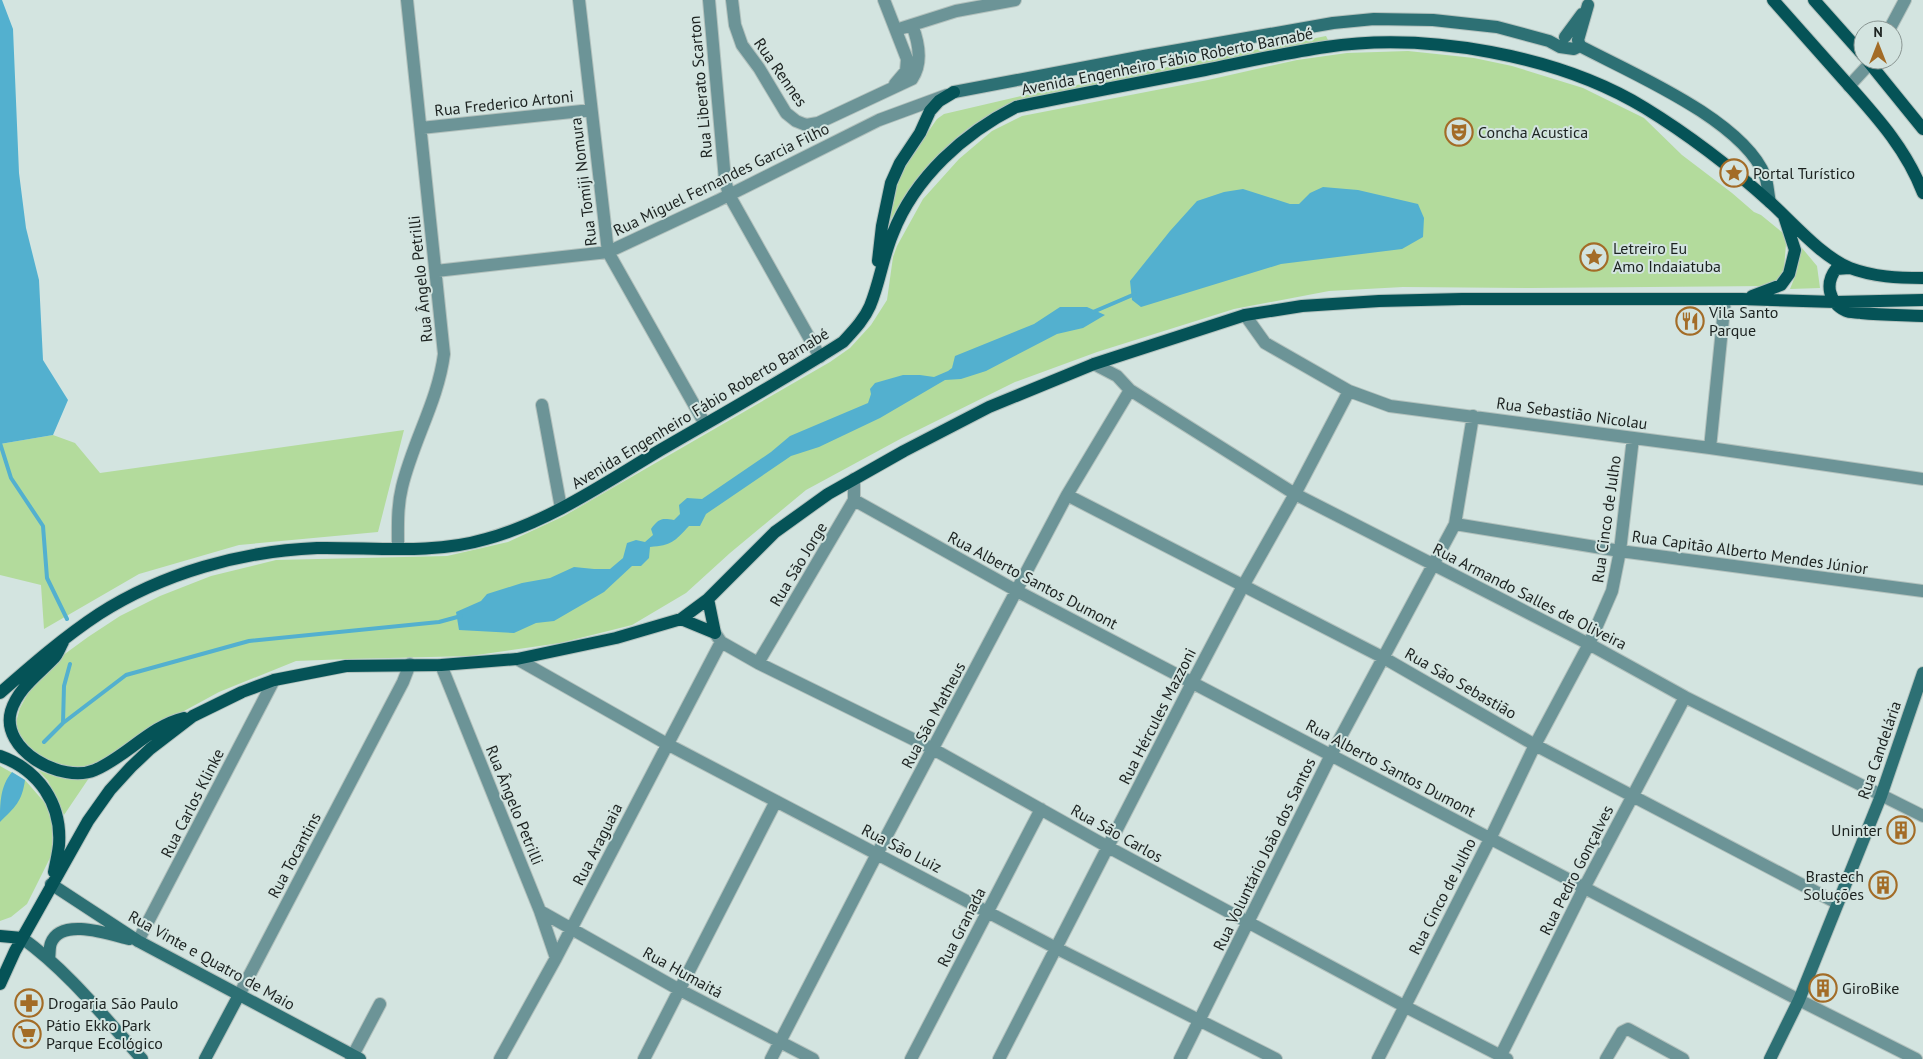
<svg xmlns="http://www.w3.org/2000/svg" width="1923" height="1059" font-family="'PT Sans',sans-serif">
	<style>
		.green { fill: #b3db9c }
		.water { fill: #53b0cf }
		.lines { fill: none; stroke-linecap: round; stroke-linejoin: round }
		.stream { stroke: #53b0cf; stroke-width: 4 }
		.street-casing { stroke: #b2c1bd; stroke-width: 14 }
		.secondary-casing { stroke: #b2c1bd; stroke-width: 14 }
		.primary-casing { stroke: #b2c1bd; stroke-width: 14 }
		.street { stroke: #6c9497; stroke-width: 12 }
		.secondary { stroke: #2d7074; stroke-width: 12 }
		.primary { stroke: #055357; stroke-width: 12 }
		.labels { text-anchor: middle; stroke-width: 4; stroke-linejoin: round; paint-order: stroke }
		.street-label { font-size: 16px; fill: #1c2220; stroke: #d3e4e0 }
		.poi-label { font-size: 16px; fill: #1c2220; stroke: #d3e4e0; text-anchor: start }
	</style>
	<rect width="100%" height="100%" fill="#d3e4e0"/>
	<path class="green" d="M1326,36L1329,42L1020,103C958,120 920,173 888,224L893,191L905,165L937,119L944,114L1021,96Z
		M1408,51L1474,58L1512,66L1583,88L1644,118L1682,155L1732,193L1754,212L1761,215L1783,233L1786,244L1784,269L1776,283L1768,286L1531,288L1403,287L1329,291L1234,309L1097,352L1015,382L902,438L806,490L730,553L686,593L632,625L560,643L470,656L348,659L296,661L219,692L173,717L113,755L86,768H70L51,763L30,748L17,731L16,722L20,708L34,682L62,656L88,637L120,616L160,596L211,576L276,560L447,556L508,542L564,516L830,362L850,348L871,325L887,300L893,257L897,246L923,199L959,159L992,131L1022,116L1208,80L1297,60L1347,53Z
		M1802,248L1817,266L1820,288L1790,289L1796,274Z
		M404,430L378,532L239,545L139,574L44,629L41,585L0,575V444L53,435L75,443L100,473Z
		M0,766L25,780L45,803L53,824L52,854L27,904L11,917L0,921Z
		M38,770C56,777 70,782 89,778L64,815L48,781Z"/>
	<path class="water" d="M0,0H2L13,29L19,173L26,228L39,280L43,360L68,400L53,435L0,444Z
		M1323,187L1358,190L1418,204L1424,218L1423,237L1402,249L1281,264L1141,307L1132,300L1130,281L1170,231L1197,201L1224,192L1243,189L1290,204H1299L1310,193Z
		M1060,307H1087L1105,315L1083,328L1057,334L986,371L961,379L945,380L880,418L819,447L791,456L706,514L700,526H689C674,542 672,545 650,547L649,558L641,566H632L604,592L554,621L536,623L514,633L459,630L456,612L481,601L487,594L522,583L550,578L574,567L594,569H610L623,558L627,543L636,540L645,542L653,535L651,529C659,518 662,518 674,520L680,514L679,505L687,498L702,499L771,452L790,436L868,403L871,394L870,389L875,383L903,375H920L934,377L948,371L952,368L955,356L1034,324Z
		M12,772L25,780C22,802 15,807 0,822C0,804 0,786 12,772Z"/>
	<g class="lines">
		<path class="stream" d="M1093,312L1135,294
			M0,443L11,478L43,526L47,578L67,619
			M63,723L64,686L70,664
			M44,742L63,723L126,675L249,641L439,622L461,616"/>
		<g class="street-casing">
			<path id="street" d="M579,0L608,252L705,424
				M709,0L725,180L729,195L820,357
				M732,0L735,25L742,45L759,68L786,113L796,121L806,125L818,123L912,79C923,63 919,43 912,25
				M884,0L907,59L906,71L895,84
				M896,30L956,11L1015,0
				M1889,30L1905,0
				M1849,86L1873,60
				M421,128L591,110
				M436,271L608,252L717,201L879,120L947,95
				M1245,315L1265,343L1349,391L1390,406L1710,448L1923,479
				M1094,364L1117,376L1130,390L1295,494L1589,644L1685,697L1923,816
				M542,405L561,508
				M1710,448L1725,299
				M1067,495L1384,658L1535,745L1837,903
				M854,500L1017,591L1799,1000L1916,1059
				M1455,524L1620,551L1923,591
				M398,548C398,528 397,507 402,487C413,441 438,401 444,354L407,0
				M715,633L721,642L758,663L933,749L1108,847L1404,1006L1507,1059
				M517,659L667,744L1056,948L1276,1059
				M758,663L854,500V479
				M441,665L540,911L556,958
				M540,911L678,989L813,1059
				M138,941L274,680
				M239,995L403,682L410,664
				M351,1059L380,1004
				M500,1059L556,958L721,642
				M644,1059L776,801
				M771,1059L877,854L1067,495L1130,390
				M911,1059L1041,809
				M999,1059L1192,683L1243,586L1295,494L1349,391
				M1180,1059L1331,755L1455,524L1473,416
				M1378,1059L1490,839L1535,745L1589,644L1612,591L1620,551L1633,438
				M1499,1059L1584,888L1685,697
				M1606,1059L1622,1032L1628,1029L1683,1059"/>
		</g>
		<g class="secondary-casing">
			<path id="secondary" d="M1565,37L1582,14
				M1580,46C1631,73 1743,120 1765,176C1768,184 1768,194 1770,202
				M954,92L1144,56L1333,23L1374,19L1433,20L1497,27L1549,41L1560,47L1574,49L1580,46L1578,40L1588,5
				M51,884L138,941L360,1059
				M22,938C68,971 104,1017 142,1059
				M49,959C50,954 49,948 51,943C61,917 109,934 129,939
				M205,1059L239,995
				M1770,1059L1799,1000L1881,796L1923,673"/>
		</g>
		<g class="primary-casing">
			<path id="primary" d="M1773,0C1797,27 1820,53 1844,80C1875,115 1906,148 1923,193
				M1814,0L1863,55
				M1867,60L1923,129
				M878,261L882,226L891,183L900,163L920,133L930,111L939,101L954,92
				M1849,268L1836,269C1825,283 1828,302 1846,311C1850,313 1857,312 1861,313C1882,315 1902,315 1923,316
				M1752,296L1781,285L1789,274L1795,250L1784,216
				M708,599L715,633
				M681,619L715,633
				M63,642C60,647 58,654 54,658C39,674 18,688 11,711C0,750 62,784 95,770C126,757 150,726 184,718
				M0,693C32,665 64,637 99,614C163,573 242,551 317,548C373,547 432,555 486,539C548,522 602,485 657,452C719,416 782,381 843,342C853,331 864,320 870,306C880,282 883,256 893,233C915,177 964,133 1016,107C1079,94 1142,82 1205,70C1245,62 1285,53 1326,47C1426,32 1558,55 1645,108C1689,135 1732,168 1771,203C1793,223 1822,257 1850,268C1874,277 1898,278 1923,278
				M0,756C39,770 62,804 59,845C58,854 56,863 54,872
				M0,936L22,938
				M0,984L15,951L88,821L110,790L131,767L150,749L193,716L242,692L274,680L346,666L441,665L517,659L616,638L681,619L708,599L775,532L828,494L904,451L989,407L1094,364L1245,315L1302,306L1379,301L1462,299H1742L1836,302L1923,300"/>
		</g>
		<use href="#street" class="street"/>
		<use href="#secondary" class="secondary"/>
		<use href="#primary" class="primary"/>
	</g>
	<defs>
		<g id="theatre-ring" transform="scale(1.4375)"><circle r="9.5" fill="#d3e4e0" stroke="#a36c27" stroke-width="1.5"/><path d="M-5-5.5Q0-4 5-5.5V0Q5 5 0 6Q-5 5-5 0ZM-3.3-2.5H-1v1.5H-3.3ZM1-2.5H3.3v1.5H1ZM-2.8 1Q0 5.5 2.8 1Z" fill="#a36c27"/></g>
		<g id="sight-ring" transform="scale(1.4375)"><circle r="9.5" fill="#d3e4e0" stroke="#a36c27" stroke-width="1.5"/><path d="M0-6L1.8-2.2L6-1.7L2.9 1.2L3.7 5.4L0 3.3L-3.7 5.4L-2.9 1.2L-6-1.7L-1.8-2.2Z" fill="#a36c27"/></g>
		<g id="restaurant-ring" transform="scale(1.4375)"><circle r="9.5" fill="#d3e4e0" stroke="#a36c27" stroke-width="1.5"/><path d="M-5-6h1v4h1v-4h1v4h1v-4h1v5L-1.5 .5V6h-2V.5L-5-1ZM5-6V6H3V1.5H1.5Q1.5-4 5-6Z" fill="#a36c27"/></g>
		<g id="building-ring" transform="scale(1.4375)"><circle r="9.5" fill="#d3e4e0" stroke="#a36c27" stroke-width="1.5"/><path d="M-4-6H4V6H1V3H-1V6H-4ZM-2.5-4.3h1.7v1.8h-1.7ZM.8-4.3h1.7v1.8H.8ZM-2.5-1h1.7V.8h-1.7ZM.8-1h1.7V.8H.8Z" fill="#a36c27"/></g>
		<g id="pharmacy-ring" transform="scale(1.4375)"><circle r="9.5" fill="#d3e4e0" stroke="#a36c27" stroke-width="1.5"/><path d="M-2-6h4v4h4v4h-4v4h-4v-4h-4v-4h4Z" fill="#a36c27"/></g>
		<g id="supermarket-ring" transform="scale(1.4375)"><circle r="9.5" fill="#d3e4e0" stroke="#a36c27" stroke-width="1.5"/><path d="M-6-5.5h2.5l.6 2H6L4.5 2H-2.5L-4.4-4H-6ZM-1.5 3.2a1.3 1.3 0 1 0 .1 0ZM3 3.2a1.3 1.3 0 1 0 .1 0Z" fill="#a36c27"/></g>
	</defs>
	<g fill-rule="evenodd">
		<use href="#theatre-ring" x="1459" y="132"/>
		<use href="#sight-ring" x="1734" y="173"/>
		<use href="#sight-ring" x="1594" y="257"/>
		<use href="#restaurant-ring" x="1690" y="321"/>
		<use href="#building-ring" x="1901" y="830"/>
		<use href="#building-ring" x="1883" y="885"/>
		<use href="#building-ring" x="1823" y="988"/>
		<use href="#pharmacy-ring" x="29" y="1003"/>
		<use href="#supermarket-ring" x="27" y="1034"/>
	</g>
	<g class="labels">
		<g class="street-label">
			<text transform="translate(1167 61) rotate(-11)" y="6">Avenida Engenheiro Fábio Roberto Barnabé</text>
			<text transform="translate(781 72) rotate(55)" y="6">Rua Rennes</text>
			<text transform="translate(700 87) rotate(-95)" y="6">Rua Liberato Scarton</text>
			<text transform="translate(504 103) rotate(-6)" y="6">Rua Frederico Artoni</text>
			<text transform="translate(721 179) rotate(-26)" y="6">Rua Miguel Fernandes Garcia Filho</text>
			<text transform="translate(583 182) rotate(-97)" y="6">Rua Tomiji Nomura</text>
			<text transform="translate(420 279) rotate(-96)" y="6">Rua Ângelo Petrilli</text>
			<text transform="translate(700 408) rotate(-31)" y="6">Avenida Engenheiro Fábio Roberto Barnabé</text>
			<text transform="translate(1572 413) rotate(8)" y="6">Rua Sebastião Nicolau</text>
			<text transform="translate(1606 519) rotate(-82)" y="6">Rua Cinco de Julho</text>
			<text transform="translate(1750 552) rotate(8)" y="6">Rua Capitão Alberto Mendes Júnior</text>
			<text transform="translate(798 564) rotate(-59)" y="6">Rua São Jorge</text>
			<text transform="translate(1033 580) rotate(28)" y="6">Rua Alberto Santos Dumont</text>
			<text transform="translate(1530 596) rotate(27)" y="6">Rua Armando Salles de Oliveira</text>
			<text transform="translate(1461 683) rotate(30)" y="6">Rua São Sebastião</text>
			<text transform="translate(933 715) rotate(-62)" y="6">Rua São Matheus</text>
			<text transform="translate(1157 716) rotate(-63)" y="6">Rua Hércules Mazzoni</text>
			<text transform="translate(1879 750) rotate(-71)" y="6">Rua Candelária</text>
			<text transform="translate(1391 768) rotate(28)" y="6">Rua Alberto Santos Dumont</text>
			<text transform="translate(192 803) rotate(-63)" y="6">Rua Carlos Klinke</text>
			<text transform="translate(515 805) rotate(68)" y="6">Rua Ângelo Petrilli</text>
			<text transform="translate(1117 833) rotate(29)" y="6">Rua São Carlos</text>
			<text transform="translate(597 844) rotate(-63)" y="6">Rua Araguaia</text>
			<text transform="translate(902 848) rotate(27)" y="6">Rua São Luiz</text>
			<text transform="translate(1264 854) rotate(-64)" y="6">Rua Voluntário João dos Santos</text>
			<text transform="translate(294 855) rotate(-62)" y="6">Rua Tocantins</text>
			<text transform="translate(1576 870) rotate(-63)" y="6">Rua Pedro Gonçalves</text>
			<text transform="translate(1442 896) rotate(-63)" y="6">Rua Cinco de Julho</text>
			<text transform="translate(961 927) rotate(-63)" y="6">Rua Granada</text>
			<text transform="translate(212 960) rotate(29)" y="6">Rua Vinte e Quatro de Maio</text>
			<text transform="translate(683 972) rotate(29)" y="6">Rua Humaitá</text>
		</g>
		<g class="poi-label">
			<text x="1478" y="138">Concha Acustica</text>
			<text x="1753" y="179">Portal Turístico</text>
			<text x="1613" y="254">Letreiro Eu<tspan x="1613" dy="18">Amo Indaiatuba</tspan></text>
			<text x="1709" y="318">Vila Santo<tspan x="1709" dy="18">Parque</tspan></text>
			<text x="1882" y="836" text-anchor="end">Uninter</text>
			<text x="1864" y="882" text-anchor="end">Brastech<tspan x="1864" dy="18">Soluções</tspan></text>
			<text x="1842" y="994">GiroBike</text>
			<text x="48" y="1009">Drogaria São Paulo</text>
			<text x="46" y="1031">Pátio Ekko Park<tspan x="46" dy="18">Parque Ecológico</tspan></text>
		</g>
	</g>
	<g transform="translate(1878 45)"><circle r="24" fill="#d3e4e0" stroke="#8a9693"/>
	<path d="M0-4L9 19L0 12L-9 19Z" fill="#a36c27"/>
	<text y="-8" font-size="14" font-weight="bold" text-anchor="middle" fill="#1c2220">N</text>
	</g>
</svg>
